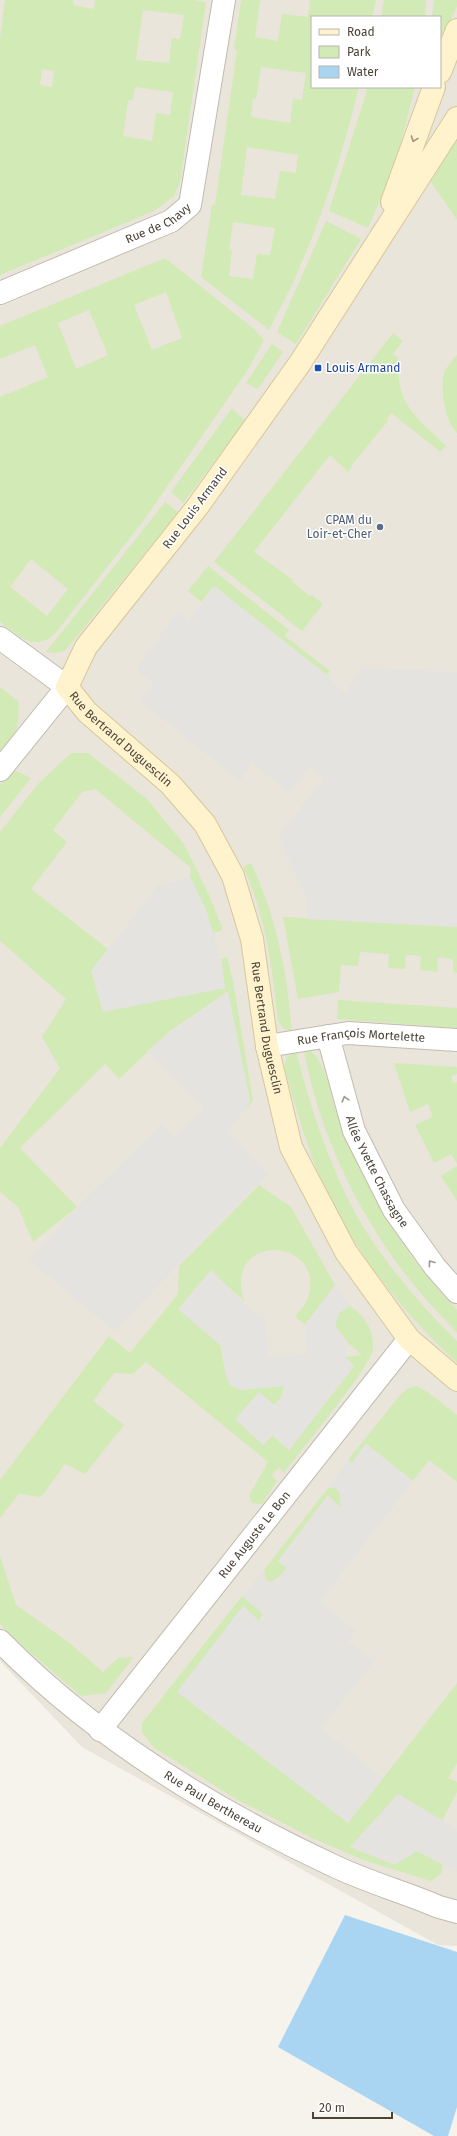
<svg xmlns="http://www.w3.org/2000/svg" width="457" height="2136" font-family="'Fira Sans',sans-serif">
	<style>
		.residential { fill: #eae5da; fill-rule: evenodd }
		.green { fill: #d2eab5; fill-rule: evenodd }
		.parking { fill: #e5e3e0 }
		.water { fill: #a9d4f2 }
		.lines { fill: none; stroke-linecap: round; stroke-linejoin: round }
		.street-casing { stroke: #c2bbae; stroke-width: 24 }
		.secondary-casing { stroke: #d6c79b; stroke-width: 24 }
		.street { stroke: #fff; stroke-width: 22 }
		.secondary { stroke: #fff3cd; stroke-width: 22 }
		.oneway { stroke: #9c937c }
		.oneway2 { stroke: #9c9892 }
		.transit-dot { fill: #1a4fb4; stroke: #fff; stroke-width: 1.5 }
		.service-dot { fill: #5c6f8a; stroke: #fff; stroke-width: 1.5 }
		.labels { text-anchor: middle; stroke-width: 3; stroke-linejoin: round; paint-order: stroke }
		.street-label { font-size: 12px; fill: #4b4439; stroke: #fff }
		.transit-label { font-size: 12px; fill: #164399; stroke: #fff; text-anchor: start }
		.service-label { font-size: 12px; fill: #4e5e75; stroke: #fff; text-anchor: end }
	</style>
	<rect width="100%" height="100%" fill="#f6f3ec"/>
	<path class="residential" d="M0,0H457V1946L438,1945L82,1747L0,1661ZM312,17H440V87H312Z"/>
	<path class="green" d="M5,0H73V5L94,9L95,0H194L206,2L180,183L174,196L154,211L0,275V38ZM143,10L184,15L180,39L172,38L169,63L136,60ZM42,69L54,71L52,87L40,85ZM135,87L173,92L170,115L156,113L152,141L123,136L128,100H133Z
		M241,0H260L255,37L278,41L282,14L308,17L310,0H376L372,17H312V87H359C344,148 326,207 301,264C292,287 280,308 269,330L201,277L212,205H215L237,50L234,49ZM261,67L306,73L302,100L293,99L290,123L251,117L253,99H256ZM247,147L298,155L296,173L280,171L275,199L241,195ZM233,222L275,228L270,255L257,254L253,279L229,276L232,250H229Z
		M384,0H426L425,17H381Z
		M434,0H457V6L440,44V17H432Z
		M368,87H415L395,166L368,228L329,211Z
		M457,136V220L431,182Z
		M326,221L361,239L296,344L277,332Z
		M165,258L254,329L264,340L249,368L144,520L54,635C31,652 19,635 0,622V397L48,377L35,345L0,359V326ZM166,292L182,338L152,350L134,305ZM89,310L108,355L76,369L58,323ZM31,559L68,589L47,616L10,587Z
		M393,333L403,341L393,354L398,358C397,407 414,414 446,446L441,452L391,413L387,419L388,421L351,466L352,467L348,472L330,455L254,552L293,580L292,582L310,596L312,595L323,604L302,631L214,562Z
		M272,344L283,352L258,389L246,383Z
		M457,355V433C445,423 440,388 444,373C446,367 453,360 457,355Z
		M232,408L245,421L183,503L171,492Z
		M165,502L178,512L65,651L55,653L46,652Z
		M208,566L289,630L285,636L330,671L327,675L214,586L201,602L188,591Z
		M0,687L18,701C21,725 15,740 0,759Z
		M71,753H88L147,799L184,844L210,897L223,930L213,933L206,910L190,877L191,868L95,789L82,792L53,830L67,842L31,889L108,949L91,971L225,989L221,959L227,957L233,981L253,1100L245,1110L250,1100L227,992L170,1031L119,1079L105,1064L20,1148L77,1207L33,1242L18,1207L0,1192V1148L60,1068L42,1037L66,999L0,941V832L38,784Z
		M12,769L31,778L0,817V785Z
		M251,863C277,919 287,971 292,1032L283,1028L278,1021C272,968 266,915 243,867Z
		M283,917L457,927V973L453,972V959L438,957L437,972L420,970L421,956L406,955L405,969L388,968L389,954L360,952L358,966L341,965L339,992L298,999Z
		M338,1000L457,1008V1028L337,1019Z
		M308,1050C327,1060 330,1098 338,1117C368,1190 402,1254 457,1310V1333C444,1318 430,1305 418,1290C362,1223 320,1137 304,1051Z
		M296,1051C312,1114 335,1184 371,1239C396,1276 425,1310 457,1341V1363C396,1306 342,1236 312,1157C301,1127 293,1097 284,1067L287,1057Z
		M394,1063L457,1067V1074L451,1076L453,1083L457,1082V1164L451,1154L434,1163L415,1125L433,1117L428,1104L410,1112Z
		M457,1166V1201L441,1176Z
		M259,1185L291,1207L335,1285L305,1325L295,1317C300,1310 308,1302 309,1294C323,1236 222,1233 244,1301L227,1286L217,1326L226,1376L240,1390L284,1386L282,1397L274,1405L263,1445L272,1435L289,1450L354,1366L345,1357L362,1355L349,1344L335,1326L339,1313L350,1306C365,1316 374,1330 373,1349C372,1365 298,1454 284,1473L279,1468L271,1475L277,1481L262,1504L252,1503L249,1496L268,1462L146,1362L133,1374L114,1373L93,1401L124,1425L85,1474L65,1464L41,1497L19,1494L0,1518V1480L109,1336L130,1353L178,1294L179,1266Z
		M416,1386L429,1393L457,1415V1482L429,1460L413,1481L366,1444L352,1463L348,1460L400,1395L407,1389Z
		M335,1487L340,1493L341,1508L328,1496L278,1561L287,1568L278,1578L271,1582L266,1580L264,1570L328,1488Z
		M0,1556L16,1605L71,1644L103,1672L118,1658L134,1657L106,1693L81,1696L12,1637L0,1624Z
		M242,1596L263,1614L259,1621L243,1606L348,1823L457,1683V1763L448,1778L457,1782V1792L442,1821L398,1794L417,1851L443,1865L441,1874L431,1881L363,1860L310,1837L236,1799L153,1747L142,1732V1723Z"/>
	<path class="parking" d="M214,586L326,675L345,693L362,668L457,672V927L307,919V898L280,842V834L324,778L310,767L289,793L252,763L240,781L140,701L153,684L136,669L178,612L189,621Z
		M190,877L206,910L221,959L225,988L103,1012L91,971L158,885Z
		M228,992L250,1100L245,1110L227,1131L268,1174L114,1331L29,1260L77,1207L161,1124L174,1137L204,1108L147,1051L171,1031Z
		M211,1270L253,1312L265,1318L269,1357L307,1354L305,1325L335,1285L350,1306L339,1313L335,1326L349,1344L345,1357L354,1366L289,1450L273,1435L263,1445L235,1419L259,1392L274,1405L282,1397L284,1386L240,1390L230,1385L226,1376L221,1346L178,1309Z
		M366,1444L413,1481L320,1602L356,1631L348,1641L372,1659L380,1650L382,1651L321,1728L383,1778L348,1823L177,1692L243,1606L259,1621L263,1614L242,1596L264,1570L266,1580L271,1582L278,1578L287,1568L278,1561L328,1495L341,1508L340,1493L335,1487L328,1488L348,1460L352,1463Z
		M398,1794L457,1829V1872L417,1851L395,1865L350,1847Z"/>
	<path class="water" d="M345,1915L457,1952V2107L448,2136H434L278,2047Z"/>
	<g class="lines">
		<g class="street-casing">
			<g id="street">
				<path id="s1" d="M0,293L171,221L190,205L224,0"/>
				<path d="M0,638L67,687L0,770"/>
				<path id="s2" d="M328,1036L354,1131L394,1210L435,1267L457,1292"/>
				<path id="s3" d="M267,1046L348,1033L457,1040"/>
				<path id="s4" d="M0,1641C93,1736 212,1809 332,1865C367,1882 404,1892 439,1907L457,1912"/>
				<path id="s5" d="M100,1730L409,1339"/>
			</g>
		</g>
		<g class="secondary-casing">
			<g id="secondary">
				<path d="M440,72L457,30"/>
				<path id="s6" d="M457,118L300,363L198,506L86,647L67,687L87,712L170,784L205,824L233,876L252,939L267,1046L291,1147L346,1252L409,1339L457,1380"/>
				<path d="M392,202L434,87"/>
			</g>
		</g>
		<use href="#street" class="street"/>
		<use href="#secondary" class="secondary"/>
	</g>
	<defs><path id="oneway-chevron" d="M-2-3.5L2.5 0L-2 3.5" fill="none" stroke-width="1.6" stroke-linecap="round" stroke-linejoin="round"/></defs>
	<use class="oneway" href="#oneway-chevron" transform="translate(414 139) rotate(110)"/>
	<g class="oneway2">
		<use href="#oneway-chevron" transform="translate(345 1099) rotate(-106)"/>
		<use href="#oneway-chevron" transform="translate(431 1263) rotate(-126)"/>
	</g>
	<rect class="transit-dot" x="314" y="364" width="8" height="8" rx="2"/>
	<circle class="service-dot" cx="380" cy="527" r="4"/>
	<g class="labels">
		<g class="street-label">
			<text dy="4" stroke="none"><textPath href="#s1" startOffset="173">Rue de Chavy</textPath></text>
			<text transform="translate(195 508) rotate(-53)" y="4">Rue Louis Armand</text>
			<text dy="4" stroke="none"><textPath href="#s6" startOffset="766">Rue Bertrand Duguesclin</textPath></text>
			<text dy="4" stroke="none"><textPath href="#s6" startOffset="1101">Rue Bertrand Duguesclin</textPath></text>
			<text dy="4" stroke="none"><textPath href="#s3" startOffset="95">Rue François Mortelette</textPath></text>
			<text dy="4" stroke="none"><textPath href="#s2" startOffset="145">Allée Yvette Chassagne</textPath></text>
			<text dy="4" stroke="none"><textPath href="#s5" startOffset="249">Rue Auguste Le Bon</textPath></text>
			<text dy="4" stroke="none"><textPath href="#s4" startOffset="268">Rue Paul Berthereau</textPath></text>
		</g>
		<g class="transit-label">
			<text x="326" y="372">Louis Armand</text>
		</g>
		<g class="service-label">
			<text x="372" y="524">CPAM du<tspan x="372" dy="14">Loir-et-Cher</tspan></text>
		</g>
	</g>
	<rect x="311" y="16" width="130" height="72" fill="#ffffff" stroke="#b7b4b0"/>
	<rect x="319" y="29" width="20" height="6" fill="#fff3cd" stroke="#b7b4b0"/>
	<text x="347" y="36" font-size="12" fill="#4b4439">Road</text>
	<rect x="319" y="46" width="20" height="12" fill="#d2eab5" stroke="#b7b4b0"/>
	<text x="347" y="56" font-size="12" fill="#4b4439">Park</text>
	<rect x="319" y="66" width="20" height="12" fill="#a9d4f2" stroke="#b7b4b0"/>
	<text x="347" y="76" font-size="12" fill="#4b4439">Water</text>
	<path d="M313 2112v6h79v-6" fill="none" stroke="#4b4439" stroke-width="2"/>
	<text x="319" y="2112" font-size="12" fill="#4b4439" stroke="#ffffff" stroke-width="3" paint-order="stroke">20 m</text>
</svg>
